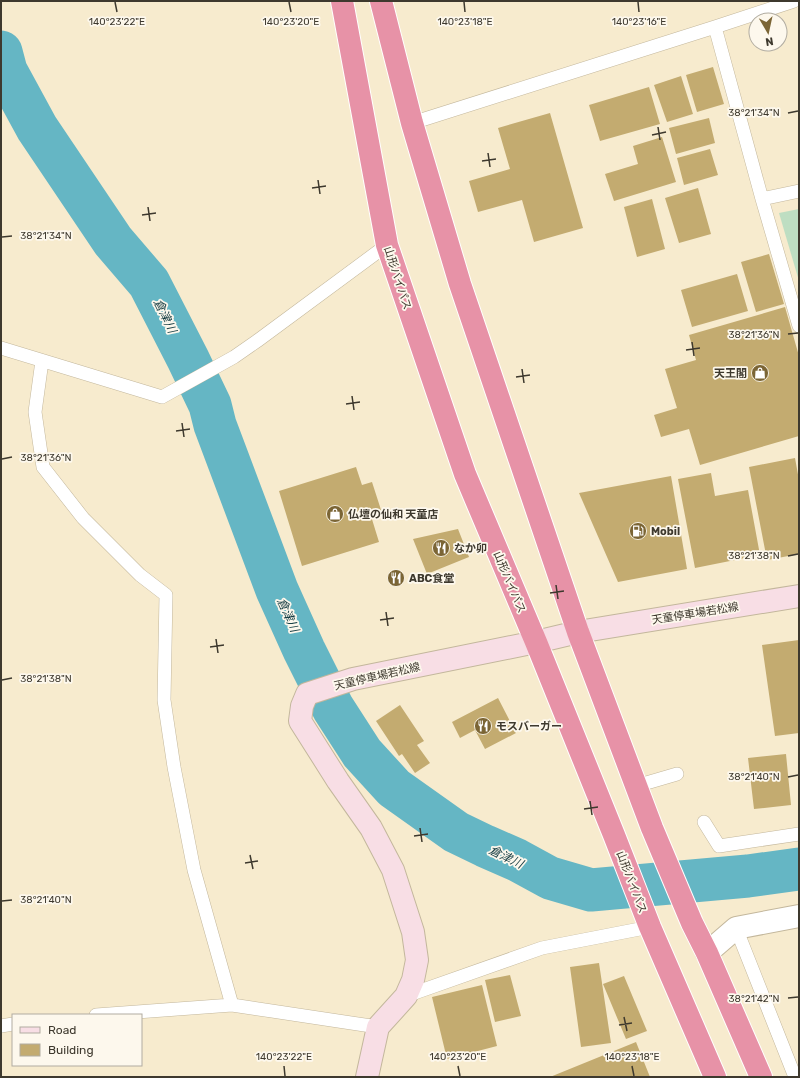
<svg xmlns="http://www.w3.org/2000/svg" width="800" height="1078" font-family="Rubik,'Noto Sans JP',sans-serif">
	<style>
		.green { fill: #bedec2 }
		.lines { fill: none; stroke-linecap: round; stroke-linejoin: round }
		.river { stroke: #65b6c4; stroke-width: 43 }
		.building { fill: #c3ab70 }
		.lane-casing { stroke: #c3b79c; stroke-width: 14 }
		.street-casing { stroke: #c3b79c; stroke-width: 24 }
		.secondary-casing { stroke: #c3b79c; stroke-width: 24 }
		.highway-casing { stroke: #fff; stroke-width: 24 }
		.lane { stroke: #fff; stroke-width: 13 }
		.street { stroke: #fff; stroke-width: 22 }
		.secondary { stroke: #f8dee5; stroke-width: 22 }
		.highway { stroke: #e792a7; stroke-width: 22 }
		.ticks { fill: none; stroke: #3e392e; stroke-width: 1.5 }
		.labels { text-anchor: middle; stroke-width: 3.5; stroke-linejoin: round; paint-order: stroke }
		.street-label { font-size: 11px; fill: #3e392e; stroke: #fdf8ed }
		.poi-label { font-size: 11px; font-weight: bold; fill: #3e392e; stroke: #fdf8ed; text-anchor: start }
		.water-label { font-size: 12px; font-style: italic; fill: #173e44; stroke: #fdf8ed }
		.ticks-label { font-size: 10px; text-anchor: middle; fill: #3e392e; stroke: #fdf8ed; stroke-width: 3.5; stroke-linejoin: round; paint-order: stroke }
	</style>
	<rect width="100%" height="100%" fill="#f7ebce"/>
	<path class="green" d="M799,209V281L779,213Z"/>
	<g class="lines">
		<path class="river" d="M1,52L6,71L37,128L113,241L149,283L188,359L210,405L215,425L277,590L304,650L333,708L362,753L394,788L456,832L485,846L517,860L550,878L591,890L748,876L799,869"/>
	</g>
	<path class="building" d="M713,67L724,104L697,112L686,75Z
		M681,76L693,114L667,122L654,85Z
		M649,87L660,124L600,141L589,105Z
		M550,113L583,228L534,242L522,200L478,212L469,181L510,169L498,128Z
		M709,118L715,143L676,154L669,128Z
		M662,137L676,182L614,201L605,174L638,164L633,146Z
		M710,149L718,175L684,185L677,158Z
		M698,188L711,234L679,243L665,198Z
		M652,199L665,249L637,257L624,207Z
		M769,254L784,304L756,312L741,262Z
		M737,274L748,311L692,327L681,290Z
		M785,307L799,356V436L700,465L689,429L661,437L654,415L677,408L665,369L696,360L689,335Z
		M795,458L799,480V554L767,560L749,467Z
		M356,467L362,485L372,482L382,513L371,516L379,542L302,566L279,491Z
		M711,473L715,496L748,490L760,555L695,568L678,479Z
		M671,476L687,569L618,582L579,493Z
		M458,529L469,557L427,574L413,539Z
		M799,640V733L775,736L762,645Z
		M498,698L516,733L485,749L475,730L460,738L452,722Z
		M400,705L424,741L417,745L430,763L415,773L402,754L399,756L376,721Z
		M786,754L791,805L754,809L748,758Z
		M599,963L611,1043L581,1047L570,967Z
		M510,975L521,1016L495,1022L485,980Z
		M624,976L647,1031L626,1039L603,984Z
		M482,985L497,1046L447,1059L432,997Z
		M636,1042L650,1077H550Z"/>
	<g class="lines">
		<g class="lane-casing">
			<path id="lane" d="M715,27L762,199L799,326
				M412,123L715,27L794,1
				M762,199L799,191
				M1,348L162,397L234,357L257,341L387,245
				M42,361L35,412L43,467L83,518L140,575L166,595L164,700L174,767L194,870L232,1005
				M636,786L677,774
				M704,822L719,846L799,834
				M736,928L795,1077
				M406,996L542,948L650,927
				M96,1015L232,1005L378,1027
				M1,1026L13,1024"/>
		</g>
		<g class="street-casing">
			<path id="street" d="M707,953L736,928L799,916"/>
		</g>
		<g class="secondary-casing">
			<path id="secondary" d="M367,1077L378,1027L406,996L413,980L417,960L413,932L393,870L371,828L338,781L300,721L302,706L307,694L353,679L536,642L578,632L799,596"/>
		</g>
		<g class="highway-casing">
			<path id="highway" d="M342,1L387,245L465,474L536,642L614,835L650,927L715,1077
				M381,1L412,123L460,284L578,632L652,828L692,923L707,953L761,1077"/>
		</g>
		<use href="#lane" class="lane"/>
		<use href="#street" class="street"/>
		<use href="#secondary" class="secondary"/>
		<use href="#highway" class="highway"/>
	</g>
	<path class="ticks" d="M115,2L117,12M289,2L291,12M464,2L465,12M638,2L639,12M788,113L798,111M658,127L660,140M652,135L666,132M488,153L490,167M482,161L496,159M318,180L320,194M312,188L326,186M148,207L150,221M142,215L156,213M2,237L12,236M788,334L798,333M692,342L694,356M686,350L700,348M522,369L524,383M516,377L530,375M352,396L354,410M346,404L360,402M182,423L184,437M176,431L190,429M2,459L12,457M788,556L798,554M556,585L558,599M550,593L564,591M386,612L388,626M380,620L394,618M216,639L218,653M210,647L224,645M2,680L12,678M788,777L798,775M590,801L592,815M584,809L598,807M420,828L422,842M414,836L428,834M250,855L253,869M245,863L258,861M2,901L12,900M788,998L798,997M624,1017L627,1031M619,1025L632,1023M284,1066L285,1076M458,1066L460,1076M632,1066L634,1076"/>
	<defs>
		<g id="shop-disc" transform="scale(0.9)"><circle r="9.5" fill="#7b6535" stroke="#fdf8ed"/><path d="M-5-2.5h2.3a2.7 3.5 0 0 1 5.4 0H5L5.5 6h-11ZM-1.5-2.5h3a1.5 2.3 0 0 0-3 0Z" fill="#fff"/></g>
		<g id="fuel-disc" transform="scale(0.9)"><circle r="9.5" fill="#7b6535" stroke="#fdf8ed"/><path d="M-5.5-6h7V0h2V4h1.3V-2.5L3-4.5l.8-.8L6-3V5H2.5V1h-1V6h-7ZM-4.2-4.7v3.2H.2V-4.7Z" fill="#fff"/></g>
		<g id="restaurant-disc" transform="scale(0.9)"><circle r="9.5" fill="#7b6535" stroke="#fdf8ed"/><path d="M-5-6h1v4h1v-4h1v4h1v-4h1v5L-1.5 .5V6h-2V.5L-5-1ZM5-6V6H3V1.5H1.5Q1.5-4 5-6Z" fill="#fff"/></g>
	</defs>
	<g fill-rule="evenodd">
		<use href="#shop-disc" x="760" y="373"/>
		<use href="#shop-disc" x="335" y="514"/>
		<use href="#fuel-disc" x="638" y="531"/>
		<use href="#restaurant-disc" x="441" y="548"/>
		<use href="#restaurant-disc" x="396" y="578"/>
		<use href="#restaurant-disc" x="483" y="726"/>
	</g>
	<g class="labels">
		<g class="street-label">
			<text transform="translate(398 278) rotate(72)" y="4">山形バイパス</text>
			<text transform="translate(510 582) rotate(67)" y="4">山形バイパス</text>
			<text transform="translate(695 613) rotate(-9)" y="4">天童停車場若松線</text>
			<text transform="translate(377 676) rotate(-13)" y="4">天童停車場若松線</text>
			<text transform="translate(632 882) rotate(69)" y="4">山形バイパス</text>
		</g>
		<g class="poi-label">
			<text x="747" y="377" text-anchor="end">天王閣</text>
			<text x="348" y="518">仏壇の仙和 天童店</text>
			<text x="651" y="535">Mobil</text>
			<text x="454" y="552">なか卯</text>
			<text x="409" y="582">ABC食堂</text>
			<text x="496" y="730">モスバーガー</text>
		</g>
		<g class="water-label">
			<text transform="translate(165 316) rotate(64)" y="4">倉津川</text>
			<text transform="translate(288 615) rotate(66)" y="4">倉津川</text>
			<text transform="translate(506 857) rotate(26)" y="4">倉津川</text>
		</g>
	</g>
	<g class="ticks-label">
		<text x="465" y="25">140°23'18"E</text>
		<text x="117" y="25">140°23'22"E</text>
		<text x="291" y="25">140°23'20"E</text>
		<text x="639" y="25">140°23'16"E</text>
		<text x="754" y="116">38°21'34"N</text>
		<text x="46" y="239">38°21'34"N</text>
		<text x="754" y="338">38°21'36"N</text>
		<text x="46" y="461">38°21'36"N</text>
		<text x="754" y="559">38°21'38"N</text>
		<text x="46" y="682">38°21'38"N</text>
		<text x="754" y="780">38°21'40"N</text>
		<text x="46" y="903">38°21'40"N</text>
		<text x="754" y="1002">38°21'42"N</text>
		<text x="284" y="1060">140°23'22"E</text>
		<text x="458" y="1060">140°23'20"E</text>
		<text x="632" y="1060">140°23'18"E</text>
	</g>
	<rect width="800" height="1078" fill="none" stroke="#3e392e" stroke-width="4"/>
	<rect x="12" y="1014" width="130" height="52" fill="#fdf8ed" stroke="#b1aca1"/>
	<rect x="20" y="1027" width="20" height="6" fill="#f8dee5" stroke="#b1aca1"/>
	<text x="48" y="1034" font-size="12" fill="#3e392e">Road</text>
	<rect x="20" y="1044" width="20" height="12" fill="#c3ab70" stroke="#b1aca1"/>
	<text x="48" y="1054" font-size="12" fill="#3e392e">Building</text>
	<g transform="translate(768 32) rotate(171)"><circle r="19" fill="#fdf8ed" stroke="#b1aca1"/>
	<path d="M0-3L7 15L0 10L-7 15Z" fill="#7b6535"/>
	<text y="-6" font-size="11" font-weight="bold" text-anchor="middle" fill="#3e392e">N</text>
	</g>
</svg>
